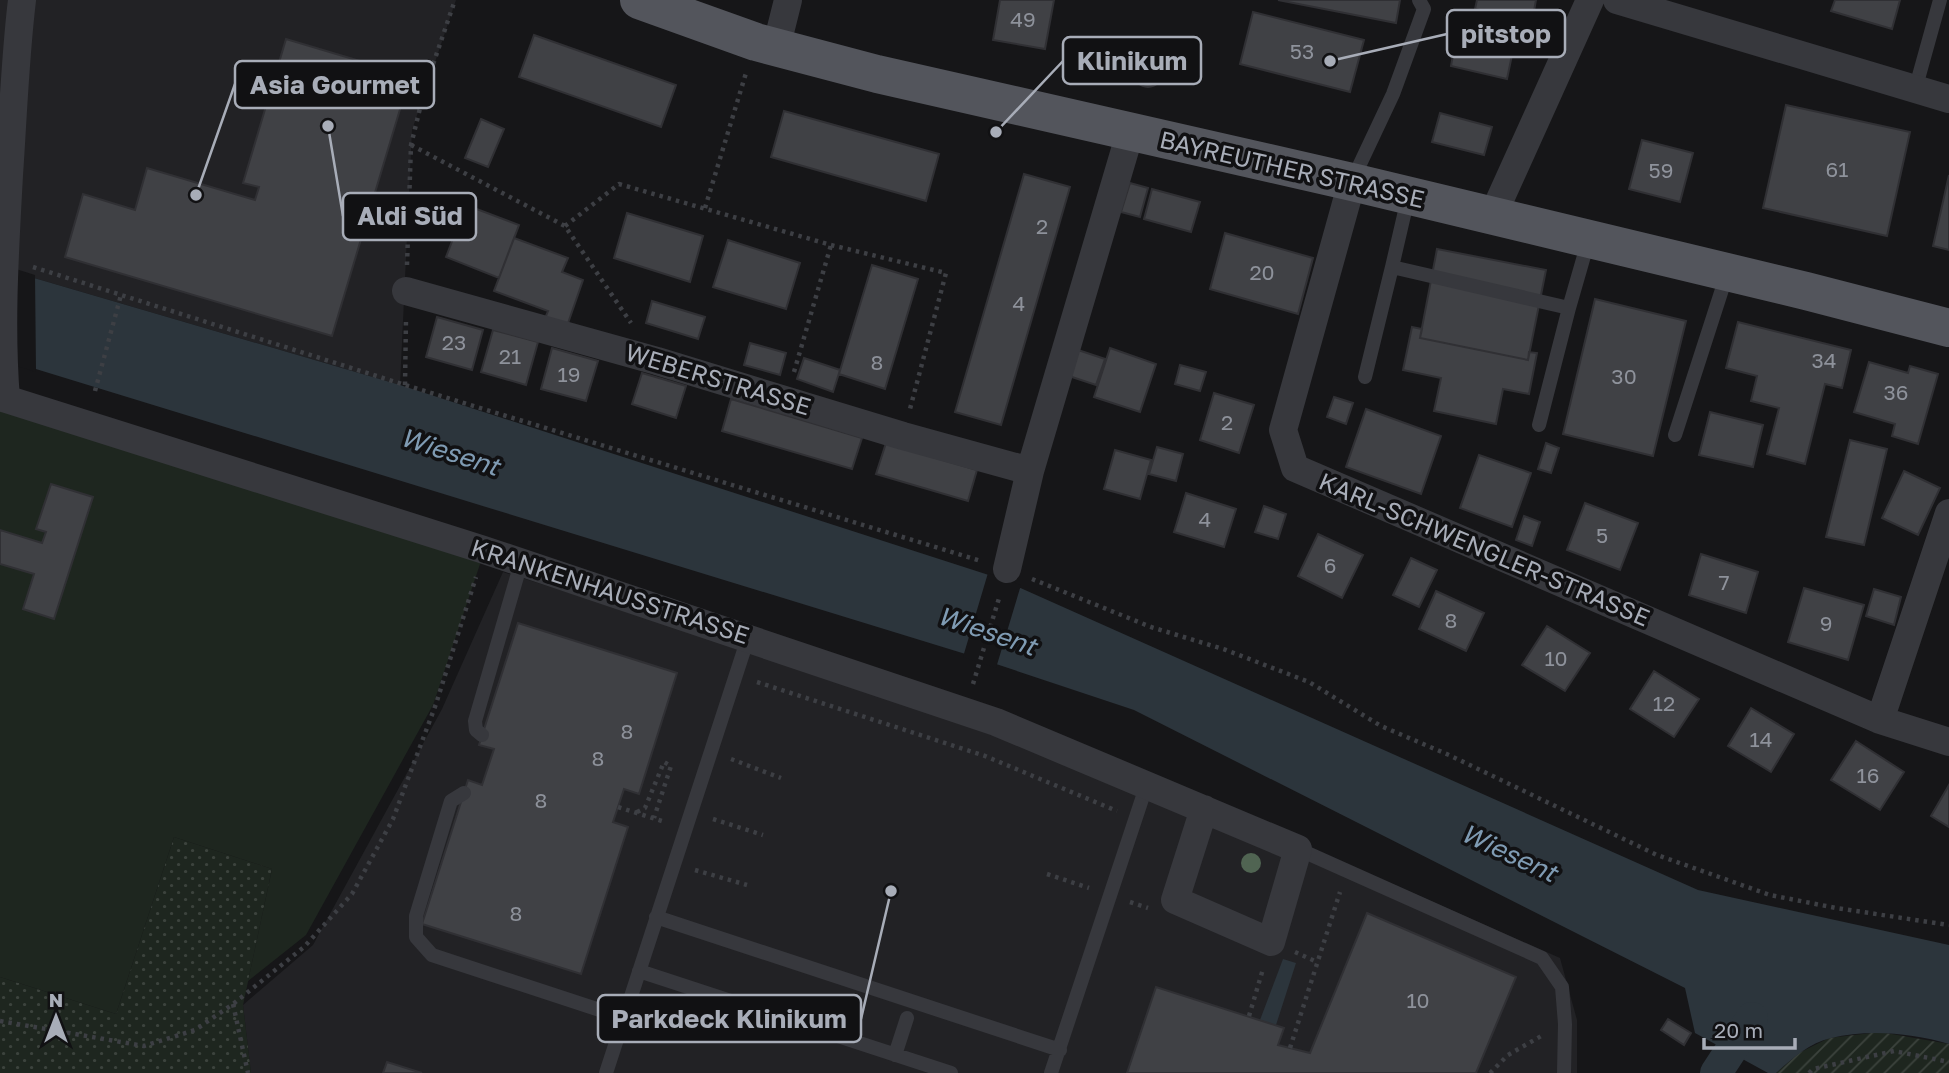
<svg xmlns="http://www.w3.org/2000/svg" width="1949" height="1073" font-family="'Golos Text',sans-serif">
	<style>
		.built { fill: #222225 }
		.grass { fill: url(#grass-dots) }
		.park { fill: #1e261f }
		.garden { fill: url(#garden-furrows) }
		.water { fill: #2c353c }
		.pier { fill: #161618 }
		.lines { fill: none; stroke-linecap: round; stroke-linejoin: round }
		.canal { stroke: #2c353c; stroke-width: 32 }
		.building { fill: #404145; stroke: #303034; stroke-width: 2 }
		.path { stroke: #3d3f44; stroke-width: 4.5; stroke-dasharray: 3.5 5; stroke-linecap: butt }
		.service { stroke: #37383d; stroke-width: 14 }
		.minor { stroke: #37383d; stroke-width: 28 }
		.primary { stroke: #53555c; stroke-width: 38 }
		.tree { fill: #506452 }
		.labels { text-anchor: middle; stroke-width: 7; stroke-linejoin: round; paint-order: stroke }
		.number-label { font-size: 21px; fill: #8e929b }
		.street-label { font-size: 24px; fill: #a8adb8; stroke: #111113 }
		.water-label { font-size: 26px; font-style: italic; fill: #7f9bb3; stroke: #111113 }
		.leader { fill: none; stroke: #a8adb8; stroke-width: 2.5 }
		.callout-dot { fill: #a8adb8; stroke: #111113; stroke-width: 2.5 }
		.callout { fill: #111113; stroke: #a8adb8; stroke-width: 2.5 }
		.callout-label { font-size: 26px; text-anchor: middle; font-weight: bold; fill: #a8adb8 }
	</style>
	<defs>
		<pattern id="grass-dots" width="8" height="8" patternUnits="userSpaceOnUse" patternTransform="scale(1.75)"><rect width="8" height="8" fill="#1e261f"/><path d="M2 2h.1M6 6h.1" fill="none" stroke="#3c433d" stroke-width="1.8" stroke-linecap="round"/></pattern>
		<pattern id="garden-furrows" width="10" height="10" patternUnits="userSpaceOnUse" patternTransform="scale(1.75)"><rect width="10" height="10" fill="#1e261f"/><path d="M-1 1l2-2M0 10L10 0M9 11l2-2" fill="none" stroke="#3c433d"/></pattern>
	</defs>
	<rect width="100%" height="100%" fill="#161618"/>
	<path class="built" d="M0,0H456L412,130L400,385L0,268Z
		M503,572L942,711L1123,765L1560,958L1577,1020V1073H251L243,1005L313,945L442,709Z"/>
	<path class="grass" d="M174,837L272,869L243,1005L251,1073H0V977L116,1014Z"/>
	<path class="park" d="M0,406L481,561L433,705L306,935L248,981L272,869L174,837L116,1014L0,977Z"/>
	<path class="garden" d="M1880,1032L1949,1044V1073H1776L1799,1053L1829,1038Z"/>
	<path class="water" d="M0,268L400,385L998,578L1698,890L1949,945V1044C1911,1033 1869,1029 1831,1038C1809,1043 1792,1059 1776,1073H1768L1695,1033L1685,988L1134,710L972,656L0,358Z
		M1283,959L1296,963L1276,1025L1260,1020Z"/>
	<path class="pier" d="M0,264L35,275L36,372L0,361Z
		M988,573L1021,585L996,668L963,657Z"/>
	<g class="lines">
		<path class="canal" d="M1716,1073L1752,1018"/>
	</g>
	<path class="building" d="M1000,0H1054L1045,49L993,40Z
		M1278,0H1400L1396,23Z
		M1477,0H1536L1532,22L1475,9Z
		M1835,0H1900L1892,29L1831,11Z
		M1253,12L1364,40L1350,92L1240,64Z
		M534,35L676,85L661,127L519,77Z
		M286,39L410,76L332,336L65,257L83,194L135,210L147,168L255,200L259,187L243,183Z
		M1455,43L1512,55L1507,79L1451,66Z
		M1134 73a14 14 0 1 1 28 0a14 14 0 1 1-28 0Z
		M1786,105L1910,132L1887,236L1763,208Z
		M784,111L939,154L926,201L771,157Z
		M1440,113L1492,127L1484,155L1432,142Z
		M481,119L504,129L488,167L465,158Z
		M1642,140L1693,153L1680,202L1629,189Z
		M1024,174L1070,187L1001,425L955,412Z
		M1949,175V250L1933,246Z
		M1130,183L1148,188L1140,217L1121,212Z
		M1152,189L1200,202L1191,232L1144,219Z
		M466,205L519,225L499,278L446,257Z
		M627,213L703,236L690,282L614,258Z
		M1225,233L1313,258L1298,314L1210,289Z
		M514,238L568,258L562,272L583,280L566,329L544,321L548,311L494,291Z
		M728,240L800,263L786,309L713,287Z
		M1437,249L1546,270L1528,360L1420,338Z
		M872,265L918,279L885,389L839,374Z
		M1595,299L1686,321L1653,456L1563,434Z
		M652,301L705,317L698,339L646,323Z
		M437,317L483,330L472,370L426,357Z
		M1738,322L1851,350L1842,388L1825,384L1805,464L1767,454L1779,408L1751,401L1757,376L1726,368Z
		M1412,327L1422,329L1420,338L1528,360L1529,352L1537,353L1529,394L1503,389L1496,424L1434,411L1441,378L1403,370Z
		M493,330L538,342L526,385L481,372Z
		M750,343L786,353L780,375L744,365Z
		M552,348L598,361L586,401L541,389Z
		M1110,348L1156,364L1140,412L1094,397Z
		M1078,350L1105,359L1096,385L1069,376Z
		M804,358L840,370L833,392L797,379Z
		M1869,362L1908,373L1910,366L1938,374L1918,444L1892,436L1895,424L1854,412Z
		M1180,365L1206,372L1200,391L1175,384Z
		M642,373L686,386L676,418L632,404Z
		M1214,393L1254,405L1239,453L1200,440Z
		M1334,397L1353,403L1346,424L1327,417Z
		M731,399L862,438L852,469L722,431Z
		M1366,409L1441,436L1421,494L1346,467Z
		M1710,412L1763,425L1753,467L1699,455Z
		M1850,440L1887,449L1864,545L1826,537Z
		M886,443L977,470L968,501L876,474Z
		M1546,443L1559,448L1551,473L1538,469Z
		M1157,447L1183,454L1176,481L1149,474Z
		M1115,450L1151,460L1140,499L1104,489Z
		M1479,455L1531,473L1512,527L1460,508Z
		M1904,471L1940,488L1918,535L1882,518Z
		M51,484L93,497L54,619L23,609L34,574L0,564V530L42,543L46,532L36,529Z
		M1186,493L1236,509L1224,547L1174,532Z
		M1585,503L1638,523L1620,570L1567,550Z
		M1264,506L1286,514L1278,539L1255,532Z
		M1524,516L1540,522L1532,546L1516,540Z
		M1318,534L1363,555L1342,598L1298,576Z
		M1701,554L1758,572L1746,613L1689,595Z
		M1411,558L1437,570L1419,607L1393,595Z
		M1804,588L1864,605L1848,660L1788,642Z
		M1874,589L1901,597L1894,625L1866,616Z
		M1436,591L1484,613L1466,651L1419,629Z
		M518,623L677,673L639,794L624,789L613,822L628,827L581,974L422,924L468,780L482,785L494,749L479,745Z
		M1547,626L1590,653L1565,691L1522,665Z
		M1654,671L1699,699L1674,737L1630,709Z
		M1751,708L1794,734L1771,772L1728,746Z
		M1856,741L1904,772L1880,810L1831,780Z
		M1949,785V827L1931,816Z
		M1367,913L1516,977L1476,1073H1127L1156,987L1284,1028L1278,1045L1310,1053Z
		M1668,1019L1691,1033L1684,1045L1661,1030Z
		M387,1062L422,1073H383Z"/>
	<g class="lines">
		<path class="path" d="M416,77L414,84L425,88
			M411,145L565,226L631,323
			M705,208L746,73
			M565,226L619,184L831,245L946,273L910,409
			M407,265L411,145L425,88L455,0
			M33,267L405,385L981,561
			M794,372L831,245
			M405,385L406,319
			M95,391L121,295
			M1032,579L1151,627L1226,650L1309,682L1381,726L1449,755L1657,855L1770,895L1836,908L1949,925
			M757,682L985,756L1117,811
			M973,684L1000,595
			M731,759L781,778
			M618,807L665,822
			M637,812L645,808L664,762L671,766L654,818
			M713,819L763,835
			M695,870L747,885
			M1047,874L1089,888
			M1130,902L1148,908
			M1295,952L1317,962
			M233,1004L248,1073
			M1249,1016L1263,969
			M0,1021L144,1046L195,1030L233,1004L304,947L352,894L393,819L436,704L476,577
			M1290,1048L1340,892
			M1490,1073L1508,1055L1543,1035
			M1809,1073L1813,1069L1894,1051L1949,1062"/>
		<path class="service" d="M1915,90L1940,0
			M1352,181L1393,94L1424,9L1419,0
			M1408,198L1392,267L1569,308L1588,242
			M1365,377L1392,267
			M1539,425L1569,308
			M1675,435L1727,274
			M482,735L476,730L475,721L521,563
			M464,793L451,801L416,916V937L432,955L624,1018
			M1298,849L1542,958L1562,987L1565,1024L1564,1073
			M656,917L1060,1050
			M639,971L951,1073
			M895,1055L907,1018
			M606,1073L748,638
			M1051,1073L1147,784"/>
		<path class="minor" d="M22,0C15,58 13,117 9,175C5,249 0,325 6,399L481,549L996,722L1298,849L1271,942L1175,900L1204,809
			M1617,0L1949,99
			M776,48L788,0
			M1352,182L1283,430L1295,468L1880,720L1949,742
			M1492,217L1590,0
			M406,291L657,361L903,436L1030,471
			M1007,569L1030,471L1130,133
			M1880,720L1949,513"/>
		<path class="primary" d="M639,0L756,42L877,74L1352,182L1806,291L1949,328"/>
	</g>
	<circle class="tree" cx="1251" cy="863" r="10"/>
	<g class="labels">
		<g class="number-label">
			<text x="1023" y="27">49</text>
			<text x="1302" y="59">53</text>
			<text x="1837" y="177">61</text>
			<text x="1661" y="178">59</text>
			<text x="1042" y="234">2</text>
			<text x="1262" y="280">20</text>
			<text x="1019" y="311">4</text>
			<text x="454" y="350">23</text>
			<text x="510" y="364">21</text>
			<text x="1824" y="368">34</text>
			<text x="877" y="370">8</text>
			<text x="569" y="382">19</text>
			<text x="1624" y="384">30</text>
			<text x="1896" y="400">36</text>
			<text x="1227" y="430">2</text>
			<text x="1205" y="527">4</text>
			<text x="1602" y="543">5</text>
			<text x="1330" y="573">6</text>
			<text x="1724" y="590">7</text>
			<text x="1451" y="628">8</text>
			<text x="1826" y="631">9</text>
			<text x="1556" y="666">10</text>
			<text x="1664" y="711">12</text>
			<text x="627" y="739">8</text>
			<text x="1761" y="747">14</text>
			<text x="598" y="766">8</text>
			<text x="1868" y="783">16</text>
			<text x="541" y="808">8</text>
			<text x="516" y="921">8</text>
			<text x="1418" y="1008">10</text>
		</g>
		<g class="street-label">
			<text transform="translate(1292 170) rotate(13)" y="8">BAYREUTHER STRASSE</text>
			<text transform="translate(718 380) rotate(17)" y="8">WEBERSTRASSE</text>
			<text transform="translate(1484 550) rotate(23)" y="8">KARL-SCHWENGLER-STRASSE</text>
			<text transform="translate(610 592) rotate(18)" y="8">KRANKENHAUSSTRASSE</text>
		</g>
		<g class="water-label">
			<text transform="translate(450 452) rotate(18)" y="9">Wiesent</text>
			<text transform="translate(987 631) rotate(19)" y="9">Wiesent</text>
			<text transform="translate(1509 853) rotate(25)" y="9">Wiesent</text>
		</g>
	</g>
	<path class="leader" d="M1330 61L1447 34M996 132L1063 61M196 195L235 84M328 126L343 216M891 891L861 1019"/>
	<g class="callout-dot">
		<circle cx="1330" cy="61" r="7"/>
		<circle cx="996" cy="132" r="7"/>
		<circle cx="196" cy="195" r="7"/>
		<circle cx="328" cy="126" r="7"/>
		<circle cx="891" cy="891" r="7"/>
	</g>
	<g class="callout">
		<rect x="1447" y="10" width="118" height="47" rx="7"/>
		<rect x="1063" y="37" width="138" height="47" rx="7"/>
		<rect x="235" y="61" width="199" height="47" rx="7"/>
		<rect x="343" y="193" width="133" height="47" rx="7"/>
		<rect x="598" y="995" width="263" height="47" rx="7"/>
	</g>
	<g class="callout-label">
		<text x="1506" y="43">pitstop</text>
		<text x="1132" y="70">Klinikum</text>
		<text x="335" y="94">Asia Gourmet</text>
		<text x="410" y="225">Aldi Süd</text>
		<text x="729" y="1028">Parkdeck Klinikum</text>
	</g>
	<g transform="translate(56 1017)" stroke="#111113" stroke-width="5" paint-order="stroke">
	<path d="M0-5L12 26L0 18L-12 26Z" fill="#a8adb8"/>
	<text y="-10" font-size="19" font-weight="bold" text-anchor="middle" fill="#a8adb8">N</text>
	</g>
	<path d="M1704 1038v10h91v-10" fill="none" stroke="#a8adb8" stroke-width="3.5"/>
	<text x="1714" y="1038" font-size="21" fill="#a8adb8" stroke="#111113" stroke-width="5" paint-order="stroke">20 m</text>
</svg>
